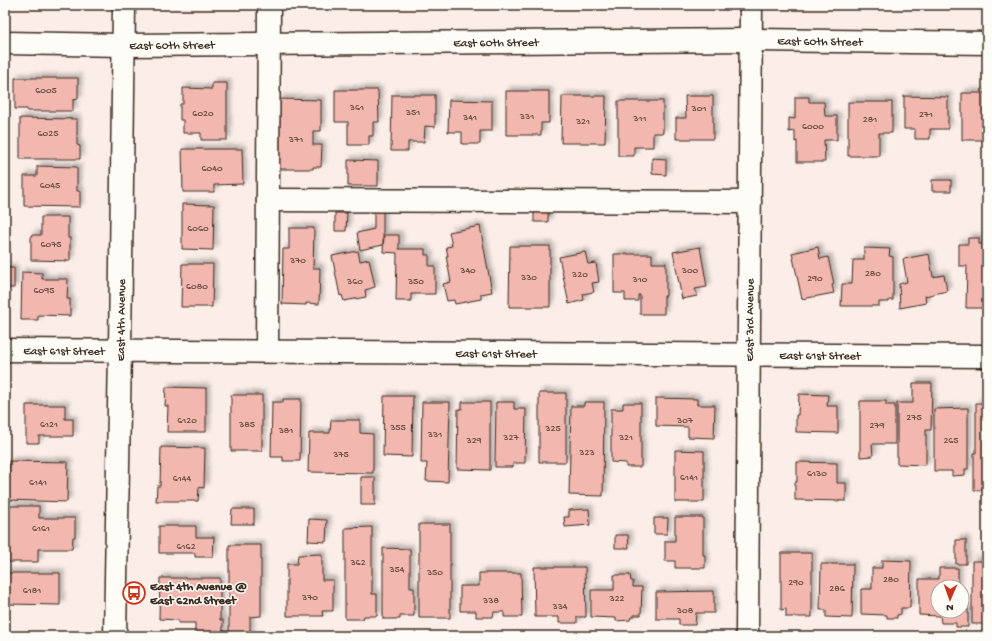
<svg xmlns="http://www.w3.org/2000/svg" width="992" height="641" font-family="'Gochi Hand',sans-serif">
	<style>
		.building { fill: #f2b7af; stroke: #3b2a1e; filter: url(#shadow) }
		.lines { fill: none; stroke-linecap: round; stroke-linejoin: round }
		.minor-casing { stroke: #3b2a1e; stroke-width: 25 }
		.major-casing { stroke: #3b2a1e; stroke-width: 25 }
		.minor { stroke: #fdfcf7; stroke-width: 22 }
		.major { stroke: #fdfcf7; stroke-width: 22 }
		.labels { text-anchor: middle; stroke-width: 3; stroke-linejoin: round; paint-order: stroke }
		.number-label { font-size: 10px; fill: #694d42 }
		.street-label { font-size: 12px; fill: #3b2a1e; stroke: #fdfcf7 }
		.poi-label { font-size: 12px; font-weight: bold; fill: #3b2a1e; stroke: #fdfcf7; text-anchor: start }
	</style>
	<defs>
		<filter id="shadow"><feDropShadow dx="3.5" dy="-3.5" stdDeviation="2" flood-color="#0004"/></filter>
	</defs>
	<rect width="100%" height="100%" fill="#fbeee9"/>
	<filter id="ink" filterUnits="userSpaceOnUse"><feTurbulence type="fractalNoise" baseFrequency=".025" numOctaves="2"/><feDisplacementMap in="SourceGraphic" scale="8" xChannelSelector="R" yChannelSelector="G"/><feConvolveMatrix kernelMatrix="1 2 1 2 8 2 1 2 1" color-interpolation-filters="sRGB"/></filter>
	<g filter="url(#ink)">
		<path class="building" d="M15,78H78V99L73,100V111H27V109H15Z
			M212,83H227V140H201V133H183V120H180V104H183V88L212,89Z
			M335,90H378L379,122H373V136H369V145H348V122H335Z
			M506,91H549V123H541V135H506Z
			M962,93H987V140H962Z
			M392,95H435V127L425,126L424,142H408V151H391Z
			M562,96H606L605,143H561Z
			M685,96H713V139H676V118H686Z
			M904,96L948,97V129H930V139H915V129H904Z
			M795,97H809V102H824L825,116H837V140H824L825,162H797V141L795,142V131L789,132V118L795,119Z
			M279,99L321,100V131H313V145H322L321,167H313V169H278Z
			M449,100L492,101V131H480V144H462V132H448Z
			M618,101H663V133H653V147H634V156H618Z
			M848,102H892V133H879V156H848Z
			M20,118L77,119V145L80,146V159H20Z
			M182,149H242L243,184L214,185V192H183Z
			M652,158L666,159V175L652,174Z
			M348,160L378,161V186H348Z
			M37,166L77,167V191H80V207L24,206V176H37Z
			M932,180H951V191H932Z
			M182,204L214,205L213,250L182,249Z
			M374,208H383V245L360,250L357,233L374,229Z
			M534,209L548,210V222H534Z
			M335,213H347L346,231H335Z
			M41,217H68V238H70V261L31,260V235H41Z
			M480,226L492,292L481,294V299L455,304L454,300L447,301L443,284L451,282L446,256H448L446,247L452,246L449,232Z
			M289,228H314L313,268H320L319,304L306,303V305L282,304L283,249H289Z
			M384,235H399V249H425V255H429V266H435V294H411V301H396L397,253L383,252Z
			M968,238H979V244H987V308H966L967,266H959V244H968Z
			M510,246H550V307H509Z
			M700,247L707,287L695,289L697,296L682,299L673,252Z
			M818,247L820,259L828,257L834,284L832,285L834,293L802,299L792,253Z
			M864,248L890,249L889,256L893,257V300H889V302H879V306H841L842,284H852L853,260H864Z
			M358,251L360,261L369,259L375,287L365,290L366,297L344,301L342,295L340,296L332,256Z
			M585,252L588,264L596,263L599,282L592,283L594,292L583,294L584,300L569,304L559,257Z
			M614,254H652V263H666V296H664V314H640V295H638V301H625V293H614Z
			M929,254L933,277L944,275L947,291L925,296L926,303L900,308L899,284L907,282L903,259Z
			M182,264H213L212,307H181Z
			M5,268H14V288H5Z
			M22,272L42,273V279H68L67,299H70V316L38,315V320H21Z
			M913,383H932L931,430H926V465L897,464V403H913Z
			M166,387L206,388V432H167L168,406H165Z
			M539,393H566V462H539Z
			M799,394L828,395L827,406H838V433L796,432V415H798Z
			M231,395H262V451H231Z
			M384,396H413L412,457L383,456Z
			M656,398L697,399V405H715L714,438L688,437V427L656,426Z
			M283,399H301L300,461H283V457H271L272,402H283Z
			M860,401H886V405H895V444H872L873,456L860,457Z
			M422,402H450L448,482L426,481L427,463H421Z
			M462,402H490V470L457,469L458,409H462Z
			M496,402H514V409H526L525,463H513V467H495Z
			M584,402H604L603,496L569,495L571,406H584Z
			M623,403H641V467H626V463L611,462V409H623Z
			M976,403H987V470H983L984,490H974V453H976Z
			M26,405H65V419H73V436H39V443H26Z
			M968,408V469H965V475L952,476V471H934V409Z
			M331,420H360V433L373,434V473L308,472L309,433H330Z
			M161,447L205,448L204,488L199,487L198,501H156L157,486H160Z
			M675,450L704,451V502H675Z
			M9,461L68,462L67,502L8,500Z
			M797,462L837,463V483H846V501L795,500V482H797Z
			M361,477H375V505H361Z
			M8,506H39V518H75V537H73L72,549H38V562H8Z
			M232,509H254V524H231Z
			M589,509L590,525L565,527L564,517H569V510Z
			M675,517H703V555H705V568H675V561H665V541H675Z
			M654,518H668L667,534H654Z
			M309,519L327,520L326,542L308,541Z
			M419,524H450V618H419Z
			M159,526H196V537H214L213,557H195V553H159Z
			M372,527V594H377V616H364L363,619H345V528Z
			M615,535H628L629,548H615Z
			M956,540H966V564H956Z
			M229,545H261V616L250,617V636H229Z
			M383,548L410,549V588H414V616H400V619H383Z
			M781,553H812V617H786V609L781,610Z
			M322,554V580H333V611H322L323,616H287V564H297L298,555Z
			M882,560L911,561L910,608H901V614L897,615V618H887V615L861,614V589H872V568H882Z
			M972,561H987V624H972Z
			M821,564H853L852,618L826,617V610H820Z
			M534,567H585L586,617H577V623H559V617H535Z
			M939,568H958V587H938V611H962V609H968V627H956V623H941L940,616L919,615V579H939Z
			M5,573H60V605L5,604Z
			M479,573H521L522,617H504V612H494L493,617H476V611H460V586H479Z
			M614,575H630L631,581H633V587H642L641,615H634V617H631L630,620L616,621V618L591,617V590H614Z
			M160,578H220V620H223V636H195V623H178V620L159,619Z
			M714,591V613H696L695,625H679V619H656V592Z"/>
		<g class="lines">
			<g class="minor-casing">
				<g id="minor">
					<path id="s1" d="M5,43L123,45L751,40L987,43"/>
					<path d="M268,200L750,202"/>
					<path id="s2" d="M5,350L987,356"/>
					<path d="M267,351L269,5"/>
					<path id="s3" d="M747,636L751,5"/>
				</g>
			</g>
			<g class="major-casing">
				<g id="major">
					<path id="s4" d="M115,636L120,351L124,5"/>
				</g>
			</g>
			<use href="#minor" class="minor"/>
			<use href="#major" class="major"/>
		</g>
	</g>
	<defs>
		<g id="bus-ring" transform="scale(1.15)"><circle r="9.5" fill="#fdfcf7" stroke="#c8321e" stroke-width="1.5"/><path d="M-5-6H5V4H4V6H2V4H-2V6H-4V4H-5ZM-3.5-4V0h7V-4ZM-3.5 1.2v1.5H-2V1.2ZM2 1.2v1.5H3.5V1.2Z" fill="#c8321e"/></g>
	</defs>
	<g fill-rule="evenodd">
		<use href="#bus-ring" x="134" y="593"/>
	</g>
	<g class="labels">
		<g class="number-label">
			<text x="46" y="93">6005</text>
			<text x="357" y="110">361</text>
			<text x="699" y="111">301</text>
			<text x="413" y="115">351</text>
			<text x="203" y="116">6020</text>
			<text x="926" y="117">271</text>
			<text x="527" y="119">331</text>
			<text x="470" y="120">341</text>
			<text x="640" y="121">311</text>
			<text x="870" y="122">281</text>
			<text x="583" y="124">321</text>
			<text x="813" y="129">6000</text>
			<text x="48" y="136">6025</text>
			<text x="296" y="142">371</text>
			<text x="212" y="171">6040</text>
			<text x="50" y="188">6045</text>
			<text x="198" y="231">6060</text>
			<text x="51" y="247">6075</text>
			<text x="298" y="263">370</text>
			<text x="468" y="273">340</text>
			<text x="690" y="273">300</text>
			<text x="873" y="276">280</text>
			<text x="580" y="277">320</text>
			<text x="529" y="280">330</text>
			<text x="815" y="281">290</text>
			<text x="640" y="282">310</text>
			<text x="355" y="284">360</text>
			<text x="416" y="284">350</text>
			<text x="197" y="289">6080</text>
			<text x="44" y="293">6095</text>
			<text x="914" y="420">275</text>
			<text x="187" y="423">6120</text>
			<text x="685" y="423">307</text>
			<text x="49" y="427">6121</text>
			<text x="247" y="427">385</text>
			<text x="877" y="428">279</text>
			<text x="398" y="430">355</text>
			<text x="553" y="431">325</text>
			<text x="286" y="433">381</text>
			<text x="435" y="437">331</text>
			<text x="511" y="440">327</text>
			<text x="626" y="440">321</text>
			<text x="474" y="443">329</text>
			<text x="951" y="443">265</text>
			<text x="587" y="455">323</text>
			<text x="341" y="457">375</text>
			<text x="817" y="476">6130</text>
			<text x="689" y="480">6141</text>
			<text x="182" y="481">6144</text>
			<text x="38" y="485">6141</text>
			<text x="41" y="531">6161</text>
			<text x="186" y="549">6162</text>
			<text x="358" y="565">362</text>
			<text x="397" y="572">354</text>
			<text x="435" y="575">350</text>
			<text x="891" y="582">280</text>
			<text x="796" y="585">290</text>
			<text x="837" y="591">286</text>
			<text x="32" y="593">6181</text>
			<text x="310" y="600">370</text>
			<text x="617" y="601">322</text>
			<text x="491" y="603">338</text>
			<text x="560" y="609">334</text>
			<text x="685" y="613">308</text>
		</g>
		<g class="street-label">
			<text dy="4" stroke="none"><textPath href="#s1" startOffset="815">East 60th Street</textPath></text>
			<text dy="4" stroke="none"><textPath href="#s1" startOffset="491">East 60th Street</textPath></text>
			<text dy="4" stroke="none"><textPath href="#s1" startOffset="167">East 60th Street</textPath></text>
			<text dy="4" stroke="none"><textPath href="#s4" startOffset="316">East 4th Avenue</textPath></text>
			<text dy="4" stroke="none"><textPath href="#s3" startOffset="316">East 3rd Avenue</textPath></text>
			<text dy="4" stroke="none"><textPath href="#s2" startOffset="59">East 61st Street</textPath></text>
			<text dy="4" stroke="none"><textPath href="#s2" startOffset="491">East 61st Street</textPath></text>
			<text dy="4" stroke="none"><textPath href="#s2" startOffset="815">East 61st Street</textPath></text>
		</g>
		<g class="poi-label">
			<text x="150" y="590">East 4th Avenue @<tspan x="150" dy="14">East 62nd Street</tspan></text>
		</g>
	</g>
	<rect width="992" height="641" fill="none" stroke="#fdfcf7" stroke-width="20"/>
	<rect x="10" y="10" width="972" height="621" fill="none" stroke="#3b2a1e" stroke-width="1.5" filter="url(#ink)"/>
	<g transform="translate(950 599) rotate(182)"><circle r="19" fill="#fdfcf7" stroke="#afa8a0"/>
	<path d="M0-3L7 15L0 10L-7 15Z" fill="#c8321e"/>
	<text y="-6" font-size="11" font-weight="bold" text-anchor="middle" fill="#3b2a1e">N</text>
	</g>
</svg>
